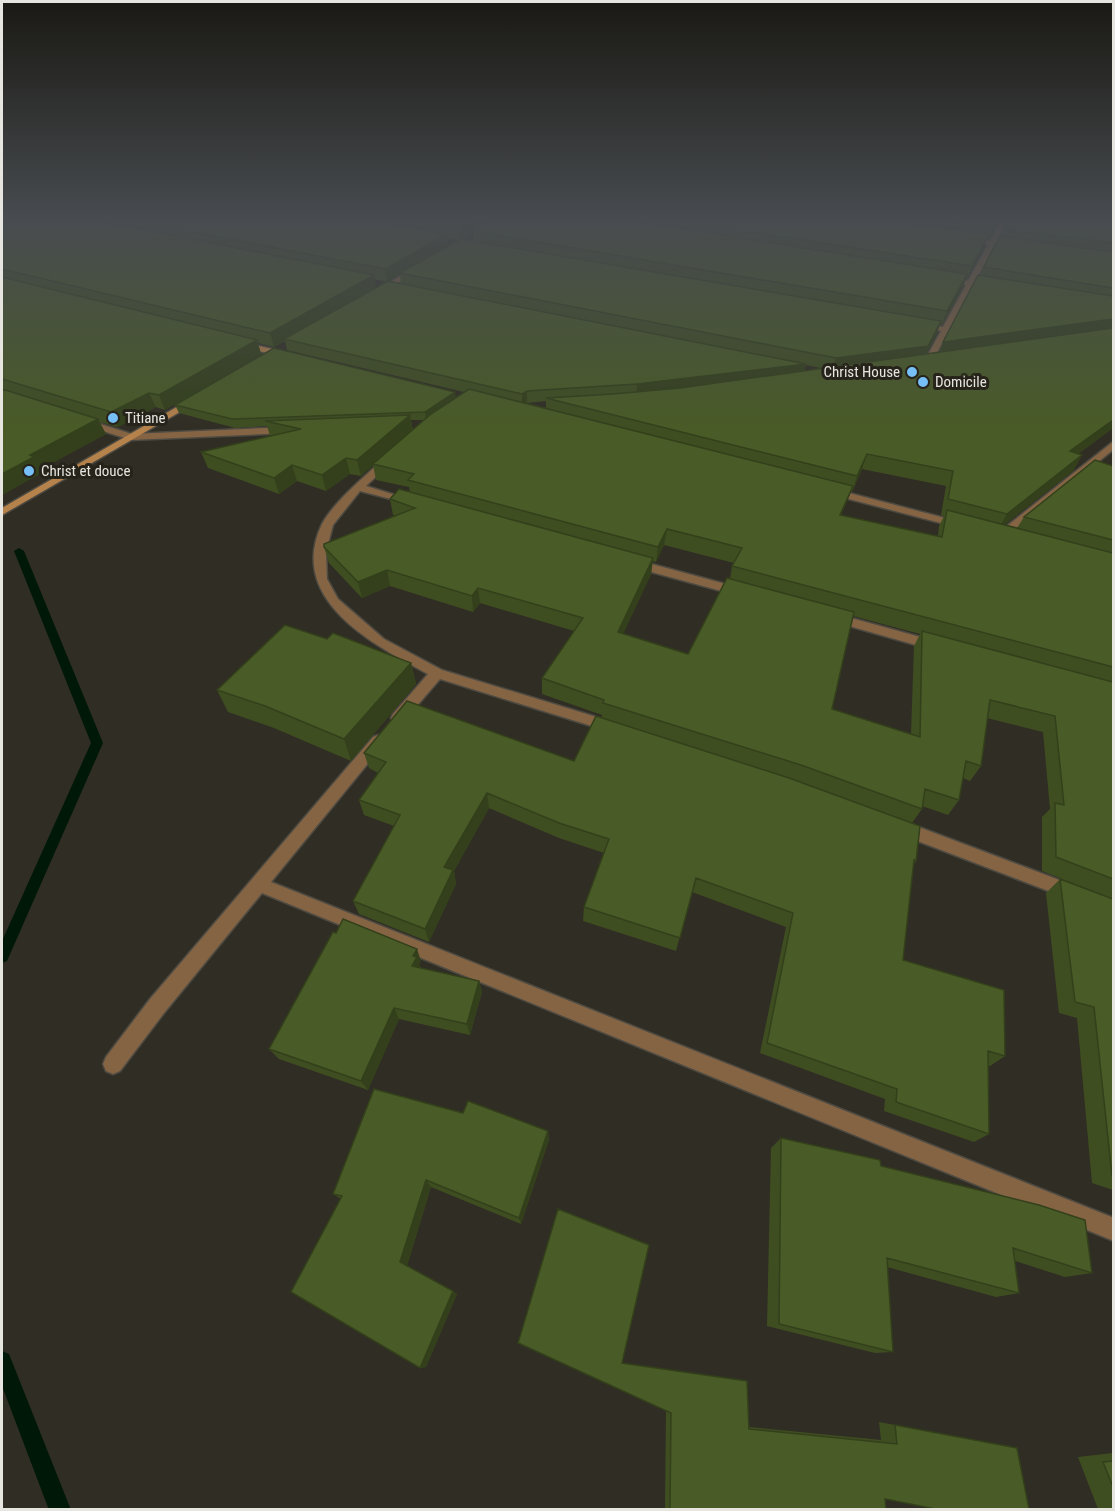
<svg xmlns="http://www.w3.org/2000/svg" width="1115" height="1511" font-family="'Roboto Condensed',sans-serif">
	<style>
		.lines { fill: none; stroke-linecap: round; stroke-linejoin: round }
		.stream { fill: #001808; fill-rule: evenodd }
		.street-casing { stroke: #4d4a42; stroke-width: 3 }
		.secondary-casing { stroke: #4d4a42; stroke-width: 3 }
		.street { fill: #856444; fill-rule: evenodd }
		.secondary { fill: #b6824c; fill-rule: evenodd }
		.wall { fill: #3f4e21; fill-rule: evenodd }
		.shaded-wall { fill: #33401b }
		.building { fill: #495b26; stroke: #33401b; stroke-width: 1.5 }
		.poi-dot { fill: #77c0f7; stroke: #26231a; stroke-width: 2 }
		.labels { text-anchor: middle; stroke-width: 6; stroke-linejoin: round; paint-order: stroke }
		.far-poi-label { font-size: 15px; fill: #e6e5df; stroke: #26231a; text-anchor: start }
	</style>
	<rect width="100%" height="100%" fill="#302d24"/>
	<g class="lines">
		<path class="stream" d="M19,548L24,551L103,743L7,961L2,963V941L91,743L14,551Z
			M2,1351L9,1354L71,1510H49L2,1386Z"/>
		<g class="street-casing">
			<path id="street" d="M1001,221H1007L996,242L1017,246L1014,248L994,245L975,282L996,287L992,289L973,286L933,360L926,362L925,360L941,331L916,325L920,323L943,327L966,285L940,279L944,277L968,281L988,245L964,240L967,238L990,241Z
				M416,267L422,268L380,294L373,292Z
				M84,419L132,434L289,427L294,430L289,433L131,440L81,424V420Z
				M1114,441V449L1006,537H998V533Z
				M385,458L394,460L366,486L415,501L410,504L360,491L333,525L326,552L327,579L338,599L384,639L442,670L616,723L618,727L616,731L611,732L440,679L403,722H393L391,718L393,714L428,674C374,645 286,600 322,524C333,503 367,474 385,458Z
				M830,488L964,523L966,525L960,528L826,493V489Z
				M633,559L744,589L746,592L740,596L629,566V560Z
				M833,613L942,643L944,646L937,651L828,620L827,617Z
				M378,735L383,737L385,741L383,745L271,882L1114,1218V1241L262,893L164,1013L120,1071L113,1074L106,1071L103,1064L106,1057L150,999L373,737Z
				M900,820L1078,887L1081,892L1078,897L1072,900L894,832L892,827L894,822Z"/>
		</g>
		<g class="secondary-casing">
			<path id="secondary" d="M242,342L277,350L278,352L274,355L239,346L238,344Z
				M194,397L199,400L197,402L2,515V508Z"/>
		</g>
		<use href="#street" class="street"/>
		<use href="#secondary" class="secondary"/>
	</g>
	<path class="wall" d="M2,221H999L989,240L987,239L984,247L967,279L966,278L963,287L942,325L940,324L937,333L926,354L940,352L980,276L984,267L1001,236L1008,221H1113V428L1078,454L1082,455L1073,471L1004,525L1017,528L1024,517L1113,466V899L1042,871V817L1050,809L1043,732L987,718L981,766L970,781L963,778L959,800L948,815L922,806V809L912,823L916,861L913,865L903,960L1005,1056L990,1066H988L989,1134L974,1142L884,1111L885,1099L760,1053L786,927L692,892L676,951L583,921L584,907L604,853L559,838L489,808L454,871L456,884L429,942L359,914L353,901L394,826L364,815L359,800L378,773L369,768L364,753L574,761L602,718V715L542,694V678L574,631L480,603L473,612L390,586L362,598L329,563L324,547L395,515H393L390,499L410,492L409,487L376,480L373,465L361,476L350,474L326,491L297,481L279,494L208,468L201,452L270,436L267,426L235,428L179,413L175,405L455,398L464,392L287,350L285,341L274,347L258,343L261,354L165,410L156,407L118,427L99,422L106,434L41,469L43,472L2,495ZM473,232V241L462,239ZM448,238L459,240L448,246ZM400,274L401,284L376,288L374,279L387,282ZM806,365L821,368L804,371ZM546,401V408L526,403H527ZM411,420H424L413,430ZM862,469L946,486L941,515L944,516L939,526L938,536L841,515L851,491L852,492ZM664,545L734,563L732,566L730,579L688,654L623,634L651,574L653,561L656,562ZM853,616L920,634L914,646L911,734L832,709Z
		M327,639L411,663L416,684L351,761L274,728L228,712L217,690Z
		M1060,879L1113,899V1190L1092,1183L1077,1018L1059,1013L1046,893Z
		M421,961L419,964L421,968L479,981L482,992L470,1035L399,1019L368,1090L279,1059L269,1049Z
		M463,1113L548,1131L549,1140L521,1224L431,1187L407,1266L457,1294L426,1367L420,1368L341,1199L333,1194Z
		M781,1138L881,1166L1092,1273L1065,1277L1015,1261L1019,1293L996,1297L887,1267L893,1352L875,1353L767,1326L771,1148Z
		M622,1363L749,1427L881,1440L879,1422L1017,1448L885,1499L886,1509H665L666,1410Z
		M1113,1453V1509H1098L1078,1457Z"/>
	<path class="shaded-wall" d="M471,221H494L472,231L473,232L460,240L459,227Z
		M997,221H999L989,240L993,227Z
		M447,234L449,246L400,273V274L387,282L385,269Z
		M989,234L984,247L967,279L972,266Z
		M967,274L963,287L942,325L947,311Z
		M374,275L376,288L284,339L285,341L274,347L270,333Z
		M1113,319V332L938,356L943,342Z
		M941,321L937,333L924,358L832,371L836,358Z
		M257,340L261,354L165,410L159,395Z
		M806,364L803,375L636,395L637,384Z
		M527,391V403L522,406V394Z
		M455,392L456,400L426,420L425,412Z
		M149,393L156,407L118,427L111,412Z
		M410,415L413,431L361,476L357,460Z
		M98,419L106,434L41,469L43,472L2,495V474L30,455Z
		M1113,420V428L1061,466L1070,451Z
		M867,454L862,469L852,492L857,476Z
		M1082,455L1073,471L998,530L1007,514Z
		M346,458L350,474L326,491L322,475Z
		M292,465L297,481L279,494L274,478Z
		M853,486L847,502L834,530L840,515Z
		M667,529L664,545L656,562L658,547Z
		M653,558L651,574L617,648L618,632Z
		M387,570L390,586L362,598L358,582Z
		M478,588L480,603L473,612L472,596Z
		M411,663L416,684L351,761L344,739Z
		M487,793L489,808L454,871L456,884L429,942L425,929L444,867Z
		M417,949L421,961L419,964L421,969L412,966L413,956Z
		M479,981L482,992L470,1035L467,1024Z
		M394,1008L399,1019L368,1090L361,1081Z
		M548,1131L549,1140L521,1224L519,1218Z
		M426,1180L431,1187L407,1266L400,1262Z
		M453,1291L457,1294L426,1367L420,1368Z"/>
	<path class="building" d="M2,221H101L374,275L270,333L2,269Z
		M136,221H373L447,234L385,269Z
		M411,221H471L459,227Z
		M489,221H635L967,274L947,311L472,231Z
		M678,221H891L989,234L972,266Z
		M943,221H997L993,227Z
		M1008,221H1113V243L1004,229Z
		M1000,236L1113,252V288L984,267Z
		M461,239L941,321L928,346L836,358L400,273Z
		M978,275L1113,296V319L943,342Z
		M2,277L257,340L159,395L149,393L111,412L2,379Z
		M388,281L806,364L637,384L527,391L522,394L284,339Z
		M1113,328V420L1070,451L1082,455L1007,514L948,499L953,471L867,454L857,476L546,398L613,394L680,388Z
		M274,348L455,392L425,412L232,419L175,405Z
		M2,389L98,419L30,455L34,457L2,474Z
		M469,389L853,486L840,515L942,537L947,510L1113,553V667L732,566L742,548L667,529L658,547L408,480L414,474L373,464L431,414Z
		M410,415L357,460L346,458L322,475L292,465L274,478L201,452L301,429L265,421Z
		M1095,460L1113,466V540L1024,517Z
		M399,489L653,558L618,632L688,654L727,578L854,612L832,709L920,737L922,631L1113,682V879L1056,857L1055,803L1064,805L1055,716L990,700L981,766L966,761L959,800L925,789L922,809L801,765L603,703L604,700L542,678L583,618L478,588L472,596L387,570L358,582L324,547V544L415,508L390,499Z
		M285,625L327,639L333,633L411,663L344,739L265,706L217,690Z
		M407,701L574,761L596,716L789,778L920,826L916,861L914,860L903,960L1004,990L1005,1056L988,1051L989,1134L896,1102L897,1089L767,1043L793,913L696,878L680,938L584,907L609,839L559,823L487,793L444,867L453,870L425,929L353,901L400,815L359,800L386,762L364,753Z
		M1060,879L1113,899V1177L1112,1176L1094,1007L1075,1002Z
		M343,919L417,949L413,956L417,957L412,966L479,981L467,1024L394,1008L361,1081L269,1049L333,932L336,933Z
		M374,1089L463,1113L468,1101L548,1131L519,1218L426,1180L400,1262L453,1291L420,1368L291,1292L342,1196L333,1194Z
		M781,1138L880,1160L881,1166L1039,1205L1085,1220L1092,1273L1013,1248L1019,1293L887,1258L893,1352L779,1324Z
		M558,1209L649,1245L622,1363L747,1381L749,1429L897,1444L895,1425L1017,1448L1029,1509H935L885,1499L886,1509H670L671,1413L518,1343Z
		M1113,1461V1487L1103,1462Z"/>
	<linearGradient id="sky" x2="0" y2="1"><stop stop-color="#1a1914"/><stop offset="0.51" stop-color="#484c50"/><stop offset="1" stop-color="#484c50" stop-opacity="0"/></linearGradient>
	<rect width="1115" height="432" fill="url(#sky)"/>
	<g class="poi-dot">
		<circle cx="912" cy="372" r="6"/>
		<circle cx="923" cy="382" r="6"/>
		<circle cx="113" cy="418" r="6"/>
		<circle cx="29" cy="471" r="6"/>
	</g>
	<g class="labels">
		<g class="far-poi-label">
			<text x="900" y="377" text-anchor="end">Christ House</text>
			<text x="935" y="387">Domicile</text>
			<text x="125" y="423">Titiane</text>
			<text x="41" y="476">Christ et douce</text>
		</g>
	</g>
	<rect width="1115" height="1511" fill="none" stroke="#e6e5df" stroke-width="6"/>
</svg>
